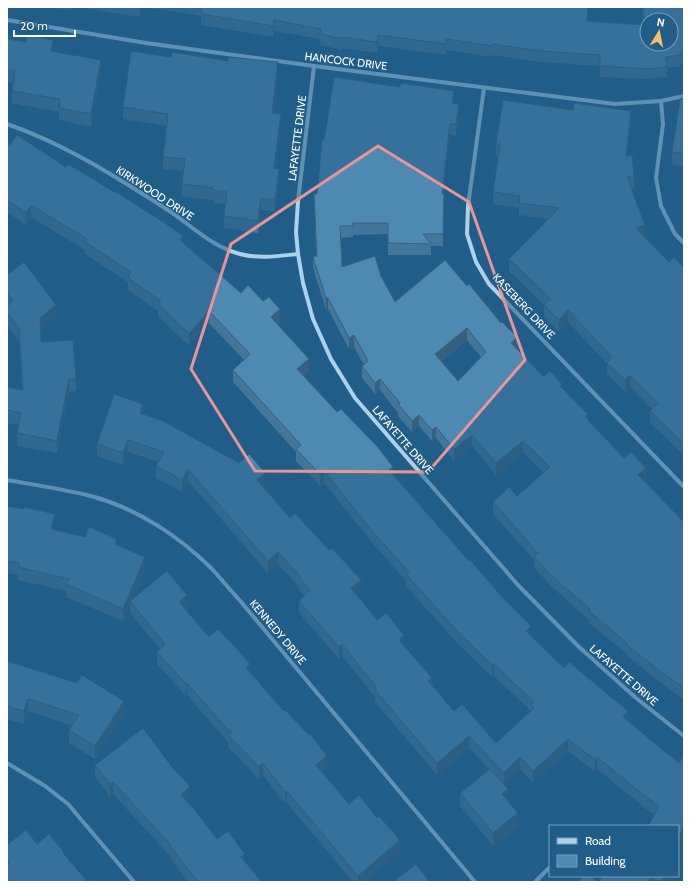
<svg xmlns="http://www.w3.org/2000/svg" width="691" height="889" font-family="Cabin,sans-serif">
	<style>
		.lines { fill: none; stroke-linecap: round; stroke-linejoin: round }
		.minor { stroke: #acd1ea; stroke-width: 4 }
		.wall { fill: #437699; fill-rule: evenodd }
		.shaded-wall { fill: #37607d }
		.building { fill: #4e89b2; stroke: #37607d; fill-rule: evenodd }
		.marked { fill: none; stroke: #ea9494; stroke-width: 3; stroke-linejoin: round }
		.labels { text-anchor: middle; stroke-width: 3; stroke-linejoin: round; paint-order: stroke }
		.street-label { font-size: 11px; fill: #fff; stroke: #215d89 }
	</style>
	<rect width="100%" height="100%" fill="#215d89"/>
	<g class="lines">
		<path class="minor" d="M7,20L146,43L314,66L615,104L661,101L684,96
			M314,66L298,201L296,232L298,254L303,283L313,319L331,359L355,398L518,585L578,646L636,698L684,736
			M484,88L468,206L467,234L476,262L489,284L684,487
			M661,101L663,124L656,178L661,206L675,234L684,243
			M7,124C65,144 116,177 168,210C192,226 212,247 240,254C259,259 279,256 298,254
			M7,480C35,485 63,489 91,496C136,508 179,536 212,569C222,580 232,592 242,603L475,882
			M7,763L45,786L68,804L134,882
			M535,882L550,867"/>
	</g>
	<path class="wall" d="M49,7H72L71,10Z
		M78,7H141L140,17Z
		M145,7H507L588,16L587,21L643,25L642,15V7H676V8H684V63H681V66L667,68V77L648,79L600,77V66L540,62L492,55V57L446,50V55L378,46L377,53L342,48V50L320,45V39L274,31L273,37L201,25V16Z
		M7,39L53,52L101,72L91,127L59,120V112L12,103V91L13,83L7,82Z
		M278,75L274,113L281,126L276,168L279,181L275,212L261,210L258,233L224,228V216L225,204L213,203V200L182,197V184L183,171L163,169V157L166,126L123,119V107Z
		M684,99V167L672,165V152Z
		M454,103L459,115L456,136L450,135L443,194V246H431V255H388V234L353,235V237L340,238L342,267L381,276L395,302L445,260L517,349H516L544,377L562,388L588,420L624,458L646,480L644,481L684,522V700L660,682L627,656V654L589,623V620L552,587L534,568V560L493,514V502L517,496L544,473L523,452L496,475L472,446L454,461L436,438L432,441L419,426L412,432L398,416V413L380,390L375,394L362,378V366L364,365L354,347L349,349L328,309L326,310L313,268V257L316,256L314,194H317L324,140ZM467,340L481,357L458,381L441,361Z
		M631,122L627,156L634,176V188L631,189L645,237L669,262L684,268V455L650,423V411L652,409L630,387L625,392L607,374V364L568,322L559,332L544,317V305L509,271V259L549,219L519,215V208L493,204V192L498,156H496V144Z
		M7,143L66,167L183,242L241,293L280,321L277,324L309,371L303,376L393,475L531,636L564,668L628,720L684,839L654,814L645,808L597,769L595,772L568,751L533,783L520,769L504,785L508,800L518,826L493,846L460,806V793L489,769L469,748L437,775L375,702V697L342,656L339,659L299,613V601L304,596L299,590V587L278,564L268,573L188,481L182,492L156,478V466L158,462L128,452L123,465L97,456V444L143,414L265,485L263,486L290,518L361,592L357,595L377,620L404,646L432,686L454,711L496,743L531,711L494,676L492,677L459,645L406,586V581L374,545L324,483L320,486L296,461V452L233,382V370L244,360L209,323L189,346L158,316V311L128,290V282L85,254V250L31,217L26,225L7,212Z
		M7,275L56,317L40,330L41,342L76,379V391L69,392L57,453L17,446V433L19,425L7,423V387L22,390L19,341L7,325Z
		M7,506L55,527L54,529L117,545L145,569L132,600L187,607L185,609L209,637L250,672L327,768L322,772L349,804L400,852L365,882H353L287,803L285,804L263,775L259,779L228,747V742L187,695L186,696L157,664V652L160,649L130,613V603L123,621L66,597V591L18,580V575L7,573Z
		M7,661L124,714L95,759L69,743V730L72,726L28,711L24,724L7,719Z
		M95,765L190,799L187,802L217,839L245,862L262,882H188L170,858V856L113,794L110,796L95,777Z
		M37,844L64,854L88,882H7V845Z
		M670,876L667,882H599Z"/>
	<path class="shaded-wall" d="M140,7H141L140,17Z
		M274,20V31L273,37V26Z
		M378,35V46L377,53V42Z
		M53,40V52L51,51Z
		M101,60V72L91,127V114Z
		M278,62V75L272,125V113Z
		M454,91V102L452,115V103Z
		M459,104V115L456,136V124Z
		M631,111V122L626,168V156Z
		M281,114V126L274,180V168Z
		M450,124V135L442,206V194Z
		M279,169V181L275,212V200Z
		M261,198V210L258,233V221Z
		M31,205V217L26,225V213Z
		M645,225V237L636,240V228Z
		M183,236V248L180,240Z
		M326,298H328V309L326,310Z
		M56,305V317L40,330V318Z
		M280,309V321L271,329V317Z
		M568,310V322L559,332V320Z
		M209,311V323L189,346V334Z
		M467,328V340L435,365V354Z
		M354,335V347L349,349V338Z
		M517,337V349L511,355V343Z
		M309,359V371L297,381V369Z
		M630,375V387L625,392V380Z
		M69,379V392L57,453V441Z
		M380,379V390L375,394V383Z
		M143,404V416L140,413Z
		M588,414V426L585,417Z
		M419,415V426L412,432V421Z
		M436,427V438L432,441V430Z
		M472,435V446L454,461V449Z
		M128,440V452L123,465V453Z
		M523,441V452L496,475V463Z
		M393,467V479L389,470Z
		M646,468V480L638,486V475Z
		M188,469V481L182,492V480Z
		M324,471V483L320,486V474Z
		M265,473V485L257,492V480Z
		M55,514V527L51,541V529Z
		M278,552V564L268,573V561Z
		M145,557V569L131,602L130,601V603L123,621V609Z
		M361,580V592L351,600V588Z
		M187,595V607L179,614V602Z
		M531,626V638L526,631Z
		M404,635V647L399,640Z
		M342,644V656L339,659V647Z
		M250,664V676L246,668Z
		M494,664V676L492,677V665Z
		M432,678V690L428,681Z
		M187,683V695L186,696V684Z
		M28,699V711L24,724V711Z
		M124,701V714L95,759V746Z
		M628,711V723L623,717Z
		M469,736V748L437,775V763Z
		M568,739V751L533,783V771Z
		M327,756V768L316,777V765Z
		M520,757V769L504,785V773Z
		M597,757V769L595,772V760Z
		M263,763V775L259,779V767Z
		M113,782V794L110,796V784Z
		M190,786V799L181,808V795Z
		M508,789V802L502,794Z
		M287,791V803L285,804V792Z
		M8,807V819L7,827V816Z
		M518,813V826L493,846V833Z
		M684,827V839L678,850V838Z
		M400,840V852L365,882H358V876Z
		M245,854V866L241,857Z
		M663,876H670L667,882H660Z
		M652,877V882H647Z"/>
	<path class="building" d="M202,7H507L513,8V7H588L587,21L645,25L643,7H676V8H684V52H681V55L666,57L667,67L648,69L600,66V55L540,51L492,44V46L446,39V44L378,35L377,42L342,37V39L320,34L321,29L274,20L273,26L201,14ZM647,20H671V44H647Z
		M27,35L53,40L51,51L101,60L91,114L59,108L60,99L12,91L15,71L7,70V39L26,42Z
		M131,51L171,57L172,52L228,61V57L278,62L272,113L281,114L274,168L279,169L275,200L261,198L258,221L224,216L227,192L213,190V188L182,184L185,159L163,157L168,114L123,107Z
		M334,77L400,87L401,83L454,91L452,103L459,104L456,124H450L442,194H444L443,234H423L431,244L388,243V223H353V226H340L342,267L375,256L381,276L395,302L445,260L467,286L469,284L501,323L502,322L517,337L511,343L544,377L550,371L562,384L560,386L588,414L585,417L624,458L631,452L646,468L638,475L684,522V688L660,671L627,645L628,644L589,611L590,609L552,576L534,557L538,553L493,502L509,487L517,496L550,467L523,441L496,463L472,435L454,449L436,427L432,430L419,415L412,421L398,404L400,403L380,379L375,383L362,366L368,361L354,335L349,338L328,298H326L313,257L317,256L314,194H317L322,140H324ZM467,328L486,352L458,381L435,354Z
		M680,99H684V154L672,152Z
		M503,100L573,110L574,103L631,111L626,156L632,155L634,176L627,177L645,225L636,228L669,262L674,257L684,268V444L650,411L658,403L630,375L625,380L607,363L612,357L568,310L559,320L544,305L551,299L509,259L559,208L519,203L520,196L493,192L500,144H496Z
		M17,135L66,167L68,164L116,193V192L165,223L183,236L180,240L241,293L248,285L263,301L269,297L280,309L271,317L309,359L297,369L337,412L341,409L377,446L393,467L389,470L469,561L470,560L504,599L531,626L526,631L564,668L569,662L628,711L623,717L679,763L684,755V827L678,838V826H648L659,806L645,796L597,757L595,760L568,739L533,771L520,757L504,773L469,736L437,763L375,690L377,688L342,644L339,647L299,601L310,590L299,578L300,576L278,552L268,561L188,469L182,480L156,466L164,452L128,440L123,453L97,444L114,394L143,404L140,413L163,421L239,463L249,454L265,473L257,480L290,518L295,513L329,550L332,548L361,580L351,588L377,620L386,613L404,635L399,640L432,678L428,681L454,711L462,704L496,743L534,708L531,705L534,702L494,664L492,665L459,633L406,574L409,572L374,533L324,471L320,474L296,449L301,445L233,370L250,354L209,311L189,334L158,304L161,301L128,278L131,272L85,242L87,239L31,205L26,213L7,200V143L10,145Z
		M24,262L56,305L40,318L41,342L73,340L76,379H69L57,441L17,433L21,413L7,410V387L23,390L19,328L7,313V306L13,301L7,293V275Z
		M7,506L23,509L24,507L55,514L51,529L85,537L89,527L117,539L115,544L145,557L123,609L66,584L69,579L18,567L19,563L7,561Z
		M167,571L187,595L179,602L209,637L218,629L237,649L250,664L246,668L284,711L285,710L308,734H310L327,756L316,765L349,804L359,795L377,818L379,816L400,840L358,876L287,791L285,792L263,763L259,767L228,735L231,733L187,683L186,684L157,652L165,644L130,601Z
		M7,661L77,683L82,675L124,701L95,746L69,730L79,715L28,699L24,711L7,706Z
		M143,728L172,767L190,786L181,795L198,814L217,839L228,831L245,854L241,857L262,882H198L170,846L171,845L113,782L110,784L95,765Z
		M490,769L508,789L502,794L518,813L493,833L460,793Z
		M7,807H8L7,816Z
		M26,830L37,844L49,834L64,852L63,853L88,882H10L7,879V865L9,863L7,861V845Z
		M416,864L430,882H393Z
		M584,876H591L597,882H577Z
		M602,876H663L660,882L652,877L647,882H599Z"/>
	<path d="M0 0H691V889H0ZM378,146L469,202L525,360L428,472L255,471L191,369L231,244Z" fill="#215d89" fill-opacity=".55" fill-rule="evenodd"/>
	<path class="marked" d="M378,146L469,202L525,360L428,472L255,471L191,369L231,244Z"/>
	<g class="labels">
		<g class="street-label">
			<text transform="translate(346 61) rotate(7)" y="4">HANCOCK DRIVE</text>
			<text transform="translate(297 138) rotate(-83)" y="4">LAFAYETTE DRIVE</text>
			<text transform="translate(155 193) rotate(33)" y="4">KIRKWOOD DRIVE</text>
			<text transform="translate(524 306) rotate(47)" y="4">KASEBERG DRIVE</text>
			<text transform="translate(403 440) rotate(49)" y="4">LAFAYETTE DRIVE</text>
			<text transform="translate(278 632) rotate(50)" y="4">KENNEDY DRIVE</text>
			<text transform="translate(624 675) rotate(41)" y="4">LAFAYETTE DRIVE</text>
		</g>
	</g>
	<rect width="691" height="889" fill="none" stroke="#ffffff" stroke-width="16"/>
	<rect x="549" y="825" width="130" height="52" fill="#215d89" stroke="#7a9eb8"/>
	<rect x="557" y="838" width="20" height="6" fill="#acd1ea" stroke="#7a9eb8"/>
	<text x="585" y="845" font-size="12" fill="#ffffff">Road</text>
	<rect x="557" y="855" width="20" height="12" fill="#4e89b2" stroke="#7a9eb8"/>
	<text x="585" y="865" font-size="12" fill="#ffffff">Building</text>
	<g transform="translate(659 32) rotate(10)"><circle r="19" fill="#215d89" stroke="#7a9eb8"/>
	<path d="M0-3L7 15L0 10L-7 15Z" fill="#f7bc6e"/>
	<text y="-6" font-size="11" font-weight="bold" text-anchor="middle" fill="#ffffff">N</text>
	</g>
	<path d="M14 30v6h61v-6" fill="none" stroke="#ffffff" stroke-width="2"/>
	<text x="20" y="30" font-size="12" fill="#ffffff" stroke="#215d89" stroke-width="3" paint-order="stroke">20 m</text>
</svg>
